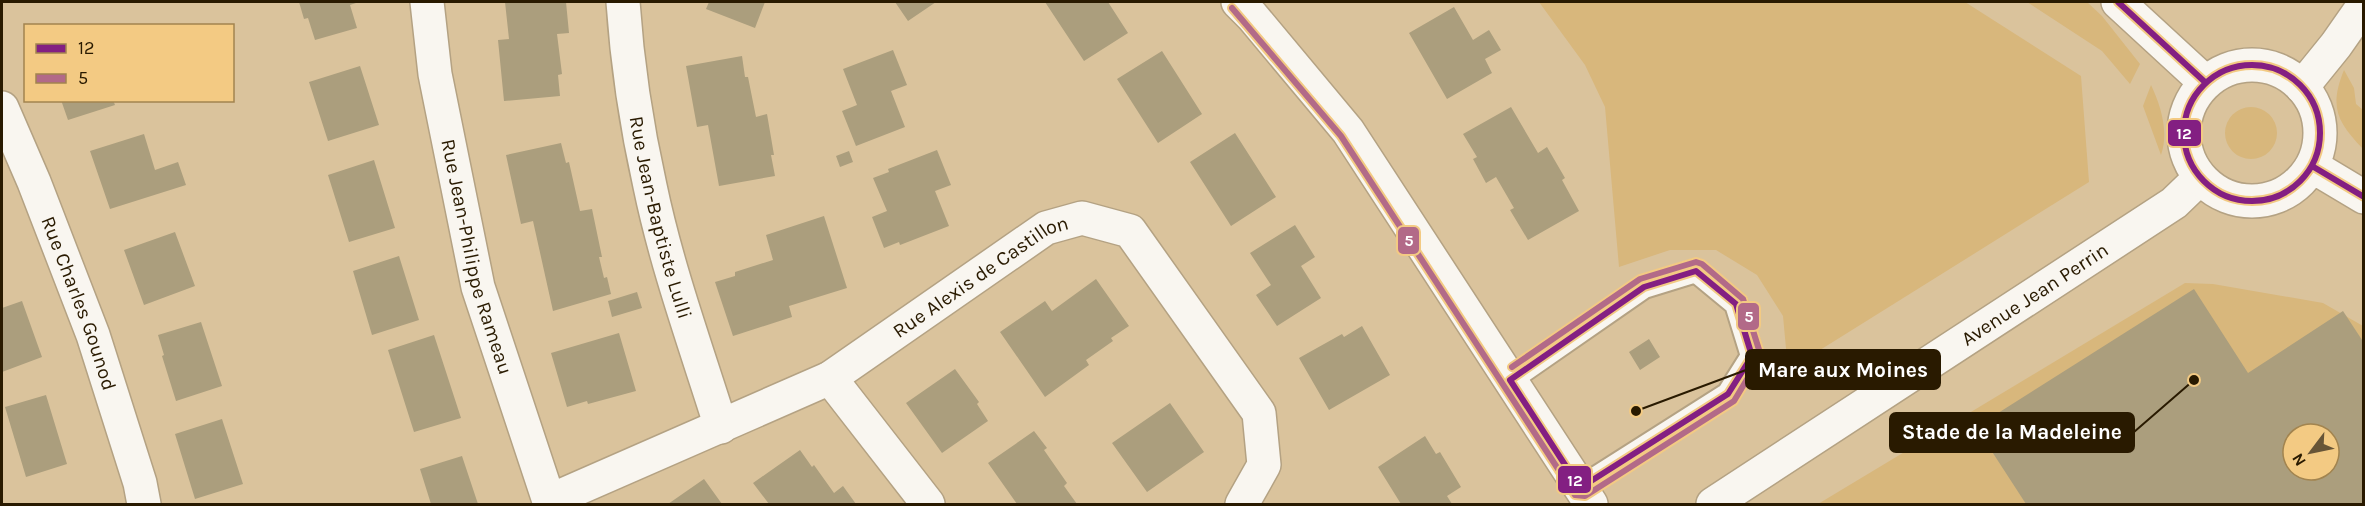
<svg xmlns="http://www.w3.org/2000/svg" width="2365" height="506" font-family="Karla,sans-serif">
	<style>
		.green { fill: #d8b77c; fill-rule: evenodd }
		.building { fill: #ab9e7d; fill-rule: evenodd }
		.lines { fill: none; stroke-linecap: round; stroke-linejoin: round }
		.service-casing { stroke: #b4a283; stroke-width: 26 }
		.minor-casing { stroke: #b4a283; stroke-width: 36 }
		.secondary-casing { stroke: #b4a283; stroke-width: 36 }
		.service { stroke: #f9f6f0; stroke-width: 22 }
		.minor { stroke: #f9f6f0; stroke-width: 33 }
		.secondary { stroke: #f9f6f0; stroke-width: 33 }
		.bus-1-casing { stroke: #f3ca83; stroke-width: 10 }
		.bus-2-casing { stroke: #f3ca83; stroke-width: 10 }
		.bus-1 { stroke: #831f82; stroke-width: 6 }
		.bus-2 { stroke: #b26a88; stroke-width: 6 }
		.labels { text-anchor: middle; stroke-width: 6; stroke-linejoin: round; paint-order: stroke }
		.street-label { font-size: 20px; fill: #291a00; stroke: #f3ca83 }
		.leader { fill: none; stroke: #291a00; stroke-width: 2 }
		.callout-dot { fill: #291a00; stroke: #f3ca83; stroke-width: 2 }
		.callout { fill: #291a00; stroke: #291a00; stroke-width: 2 }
		.callout-label { font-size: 21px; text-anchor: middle; font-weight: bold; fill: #fff }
		.line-badge { stroke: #f3ca83; stroke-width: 2 }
		.badge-label { font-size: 16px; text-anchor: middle; font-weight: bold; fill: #fff }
	</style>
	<rect width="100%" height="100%" fill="#dac39c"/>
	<path class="green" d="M1539,2H1965L2081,76L2089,182L1788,370L1783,316L1757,275L1716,250H1670L1619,267L1605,107L1585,65Z
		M2027,2H2087L2102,16L2140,64L2130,84L2102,51Z
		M2344,70L2354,88L2356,104L2363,110V149C2337,122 2329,107 2344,70Z
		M2151,85C2161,106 2169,132 2161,155L2143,106Z
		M2225 133a26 26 0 1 1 52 0a26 26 0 1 1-52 0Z
		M2185,283L2213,284L2323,303L2363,326V504H1818ZM2293,434H2329V470H2293Z"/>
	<path class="building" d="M299,2H359L350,5L357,28L315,40L308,18L304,19Z
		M505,2H566L569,33L557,34L562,74L558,75L560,96L504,101L498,40L509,39Z
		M709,2H765L755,28L706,9Z
		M895,2H936L908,21Z
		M1045,2H1108L1128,33L1084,61Z
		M1454,7L1473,40L1489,30L1501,50L1485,59L1492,73L1447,99L1409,33Z
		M893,50L907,85L891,91L905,127L856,146L842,111L857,105L843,69Z
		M1162,51L1202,114L1158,143L1117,79Z
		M742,56L745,77H748L756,117L767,114L774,155H771L775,176L719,186L708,125L697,127L686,66Z
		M360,66L379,125L328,141L309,82Z
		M61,100H113L115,105L68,120Z
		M1511,107L1538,153L1547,147L1565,178L1562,180L1579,211L1528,240L1510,210L1514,208L1496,177L1486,183L1473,159L1477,157L1463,134Z
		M1235,133L1276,197L1231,226L1190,162Z
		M144,134L155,170L178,162L186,185L110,209L90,151Z
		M561,143L566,163L569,162L580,211L592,209L602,257H599L604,278L607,277L611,294L553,311L533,221L521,224L506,155Z
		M937,150L951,185L935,191L949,226L900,245L899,242L884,248L872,217L887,211L873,178L889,172L888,169Z
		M849,151L853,162L840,167L836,156Z
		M374,160L395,228L349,242L328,175Z
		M824,216L847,288L789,306L792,317L733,336L715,282L735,276V272L773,260L766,235Z
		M1295,225L1315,257L1301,266L1321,298L1277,326L1256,295L1271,285L1250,253Z
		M175,232L195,286L144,305L124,250Z
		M399,256L419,320L372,335L353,271Z
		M1096,279L1129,326L1111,338L1113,341L1086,360L1089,365L1045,397L1000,332L1045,301L1052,311Z
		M2194,289L2248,373L2343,311L2364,343V504H2026L1976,427ZM2293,434H2329V470H2293Z
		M637,292L642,308L612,317L608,301Z
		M22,301L42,357L2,372V308Z
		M201,322L222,386L176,401L162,356L164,355L158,335Z
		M1362,326L1390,375L1329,410L1299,358L1342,334L1344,337Z
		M619,333L636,391L588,404L587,401L567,407L551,353Z
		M434,335L461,418L414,432L388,350Z
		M1649,339L1660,357L1640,370L1629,352Z
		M955,369L979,402L977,404L988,421L942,453L906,403Z
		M46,395L67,464L26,477L5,407Z
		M1170,403L1204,452L1147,492L1112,443Z
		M222,419L243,484L195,499L175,434Z
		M1034,431L1047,448L1044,450L1067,483L1064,486L1077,504H1017L988,463Z
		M1425,436L1436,454L1440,452L1461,487L1447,496L1452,504H1401L1378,467Z
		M800,450L812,467L814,465L834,493L843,486L856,504H769L753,483Z
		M462,456L478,504H431L420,469Z
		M704,479L722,504H668Z"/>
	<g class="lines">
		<g class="service-casing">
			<path id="service" d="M1510,380L1644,287L1696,271L1736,304L1752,356L1728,394L1580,488"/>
		</g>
		<g class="minor-casing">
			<g id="minor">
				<path id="s1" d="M427,2L435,74L478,287L550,504"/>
				<path id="s2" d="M623,2C627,61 637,128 650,186C667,268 696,347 721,427"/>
				<path d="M1238,2L1252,16L1348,131L1591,504"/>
				<path d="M2302,87L2336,45L2364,5"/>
				<path id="s3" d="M2,108L34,182L93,335L140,483L144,504"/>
				<path d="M830,378L928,504"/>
				<path id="s4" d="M549,501L830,378L1046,228L1082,218L1130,231L1259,413L1264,465L1242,504"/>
				<path id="s5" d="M1713,504L2174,203L2200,178"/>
			</g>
		</g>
		<g class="secondary-casing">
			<path id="secondary" d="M2118,2L2206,83
				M2184 133a68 68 0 1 1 136 0a68 68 0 1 1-136 0Z
				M2312,166L2364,197"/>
		</g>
		<use href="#service" class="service"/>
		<use href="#minor" class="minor"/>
		<use href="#secondary" class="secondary"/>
		<g class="bus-1-casing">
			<path id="bus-1" d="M2118,2L2206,83
				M2184 133a68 68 0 1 1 136 0a68 68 0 1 1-136 0Z
				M2312,166L2364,197
				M1696,271L1736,304L1752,356L1728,394L1580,488L1510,380L1644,287Z"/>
		</g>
		<g class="bus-2-casing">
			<path id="bus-2" d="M1232,8L1341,136L1575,495L1585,496L1734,401L1761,356L1743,299L1702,264L1696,262L1640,279L1512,367"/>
		</g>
		<use href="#bus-1" class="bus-1"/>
		<use href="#bus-2" class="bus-2"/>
	</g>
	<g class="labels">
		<g class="street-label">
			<text dy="7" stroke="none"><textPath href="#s2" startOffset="219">Rue Jean-Baptiste Lulli</textPath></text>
			<text dy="7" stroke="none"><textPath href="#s1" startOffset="260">Rue Jean-Philippe Rameau</textPath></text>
			<text dy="7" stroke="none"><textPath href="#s4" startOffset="489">Rue Alexis de Castillon</textPath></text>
			<text dy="7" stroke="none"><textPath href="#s5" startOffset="384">Avenue Jean Perrin</textPath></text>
			<text dy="7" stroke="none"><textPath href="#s3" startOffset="210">Rue Charles Gounod</textPath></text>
		</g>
	</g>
	<path class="leader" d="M1636 411L1746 370M2194 380L2134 432"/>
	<g class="callout-dot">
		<circle cx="1636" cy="411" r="6"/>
		<circle cx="2194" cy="380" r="6"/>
	</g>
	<g class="callout">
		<rect x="1746" y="350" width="194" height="39" rx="6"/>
		<rect x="1890" y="413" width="244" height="39" rx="6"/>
	</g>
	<g class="callout-label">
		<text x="1843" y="377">Mare aux Moines</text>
		<text x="2012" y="439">Stade de la Madeleine</text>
	</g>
	<g class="line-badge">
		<rect x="2167" y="119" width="35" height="28" rx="6" fill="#831f82"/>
		<rect x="1397" y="226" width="23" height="29" rx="6" fill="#b26a88"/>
		<rect x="1737" y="302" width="23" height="29" rx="6" fill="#b26a88"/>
		<rect x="1557" y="465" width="35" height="29" rx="6" fill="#831f82"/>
	</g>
	<g class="badge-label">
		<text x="2184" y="139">12</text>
		<text x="1409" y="246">5</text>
		<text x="1749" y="322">5</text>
		<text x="1575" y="486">12</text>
	</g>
	<rect width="2365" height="506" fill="none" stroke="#291a00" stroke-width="6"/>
	<rect x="24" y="24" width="210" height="78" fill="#f3ca83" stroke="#a2844f" stroke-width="1.5"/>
	<rect x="36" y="44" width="30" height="9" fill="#831f82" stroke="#a2844f" stroke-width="1.5"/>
	<text x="78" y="54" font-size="18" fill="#291a00">12</text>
	<rect x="36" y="74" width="30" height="9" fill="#b26a88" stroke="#a2844f" stroke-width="1.5"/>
	<text x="78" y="84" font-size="18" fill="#291a00">5</text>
	<g transform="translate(2311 452) rotate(238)"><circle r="28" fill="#f3ca83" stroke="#a2844f" stroke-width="1.5"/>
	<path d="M0-4.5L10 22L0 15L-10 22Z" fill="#675537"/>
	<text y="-9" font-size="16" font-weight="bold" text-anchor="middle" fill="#291a00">N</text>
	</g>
</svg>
